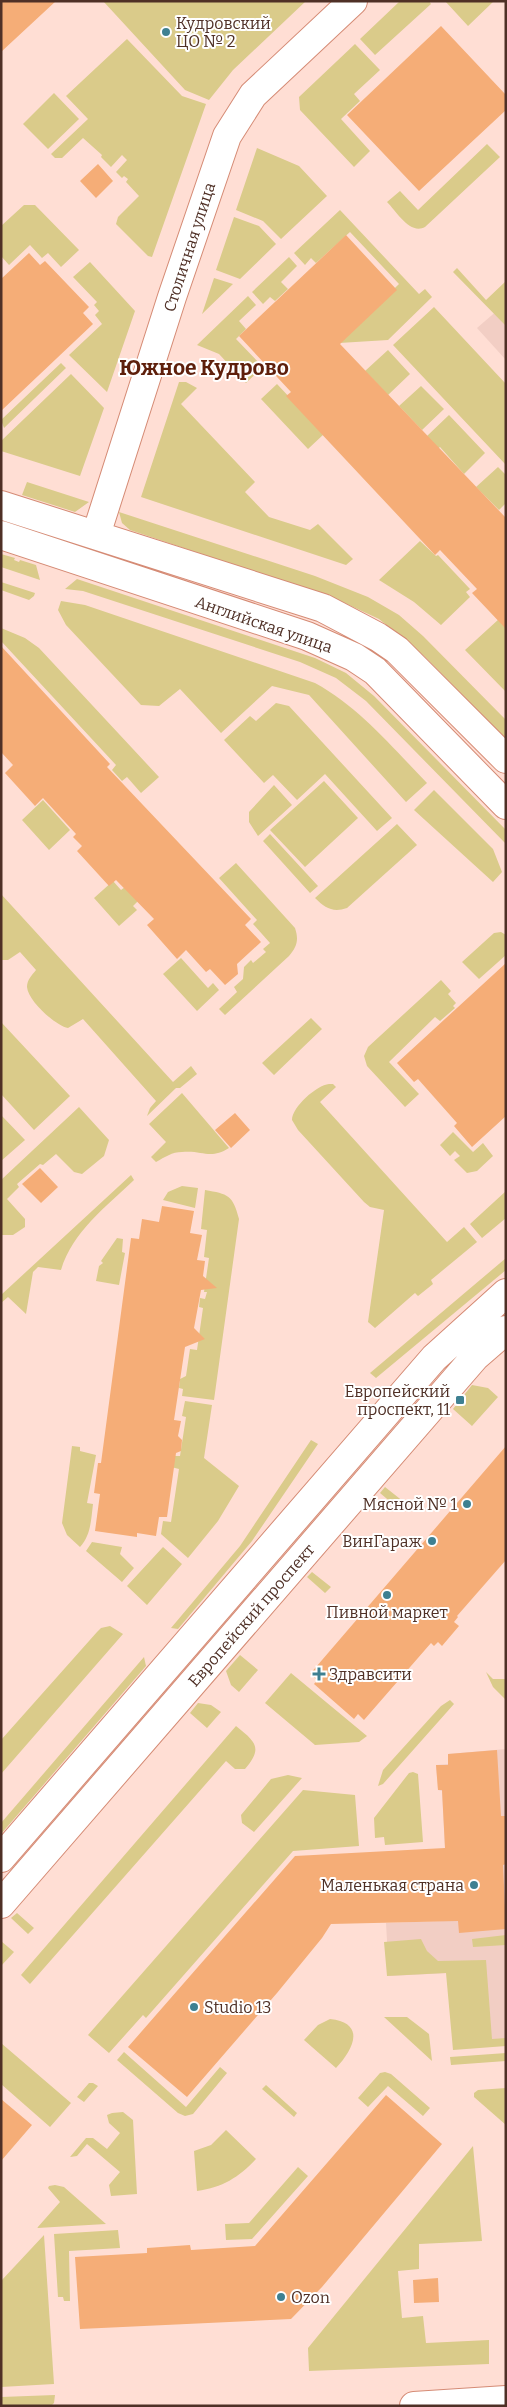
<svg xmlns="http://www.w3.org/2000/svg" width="507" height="2407" font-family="Bitter,serif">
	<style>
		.built { fill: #f2cec4 }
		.green { fill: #dacb8a }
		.building { fill: #f5ad77 }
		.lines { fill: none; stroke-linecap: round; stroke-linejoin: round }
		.minor-casing { stroke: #d58b75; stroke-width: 30 }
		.tertiary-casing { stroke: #d58b75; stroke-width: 30 }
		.minor { stroke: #fff; stroke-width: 28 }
		.tertiary { stroke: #fff; stroke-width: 28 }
		.poi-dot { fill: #3e8091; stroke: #fff; stroke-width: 2 }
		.labels { text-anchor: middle; stroke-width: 4; stroke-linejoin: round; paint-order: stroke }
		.poi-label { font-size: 16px; fill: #4f3026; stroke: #fff; text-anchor: start }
		.street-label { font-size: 16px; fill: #4f3026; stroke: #fff }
		.district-label { font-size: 21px; font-weight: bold; fill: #5e1f0b; stroke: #fff }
	</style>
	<rect width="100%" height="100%" fill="#ffded4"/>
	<path class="built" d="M506,303V360L477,328Z
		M506,1749V2045L454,2048L448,1973L389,1976L386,1923L444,1921L445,1848L442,1791L438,1790L436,1765L448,1764V1754Z"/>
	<path class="green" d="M103,1H306L233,70L209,100L185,90Z
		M400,1H429L431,4L375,55L360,39Z
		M445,1H494L468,26Z
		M127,39L182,96L206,104L152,257L148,256L116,224L118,217L139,196L126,182L128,179L124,176L122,178L116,172L127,160L122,155L111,167L101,157L102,155L83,138L62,158H55L51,154L88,119L66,96Z
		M355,44L380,70L354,94L360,101L341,119L370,151L354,167L300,110L299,97Z
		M54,93L79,119L48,149L23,124Z
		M487,144L500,157L425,227C410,235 397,212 387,202L400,191L418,210Z
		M257,148L299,166L327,196L281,239L263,221L236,210Z
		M24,205H35L79,250L61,267L48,253L42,258L30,245L9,265L1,256V226Z
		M340,210L419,294L425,289L432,297L388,340L339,343L399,284L350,232L316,263L311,258L305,265L294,253Z
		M234,217L259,226L276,244L240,279L216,270Z
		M289,257L297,266L281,282L288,289L275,301L270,297L263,304L252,292Z
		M90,262L135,311L107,392L69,355L102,324L95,315L99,311L94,305L97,302L73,277Z
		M457,268L486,300L506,281V326L453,272Z
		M214,278L233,284L202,314Z
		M248,296L256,305L239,321L246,329L236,339L263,367L246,383L219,354L197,345Z
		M434,307L506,384V465L393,345Z
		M388,350L410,374L388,395L365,371Z
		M61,363L66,368L4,428L1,420Z
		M71,374L104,408L80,476L1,451V441Z
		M179,382H186L197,388L181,404L255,482L245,492L269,517L310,530L318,524L353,559L346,565L141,497Z
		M277,384L324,434L308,449L261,399Z
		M421,386L444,409L422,430L399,406Z
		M449,415L485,453L464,474L440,447L434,452L427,436Z
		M498,467L506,475V503L499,510L476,487Z
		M27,482L89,502L75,512L22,495Z
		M119,512L315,576L368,597L399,615L423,636L506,720V739L424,656L379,619L336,599L130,530L122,523Z
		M420,541L436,556L438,555L470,589L466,592L470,597L441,625L414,602L379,580Z
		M1,554L15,558L14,560L19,562L20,560L36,565L40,580L1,567Z
		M77,579L315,658L346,673L374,696L506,830V844L366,701L336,678L300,662L83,591L65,589Z
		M1,582L35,593L34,596L29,600L1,590Z
		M61,601L85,605L315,683C359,707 392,747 427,783L406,802L309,695L272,686L221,733L180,689L159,706L141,705L66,625L58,610Z
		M499,619L506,626V692L465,650Z
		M1,628L25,638L39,648L159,777L141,793L127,777L122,781L112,770L116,765L1,641Z
		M276,703L289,706L392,818L377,831L325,774L297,800L273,775L264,783L224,740L250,716L256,721Z
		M324,781L358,818L305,867L270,830Z
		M274,785L292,805L258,836L249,822V812Z
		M434,790L493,849L502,872L493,882L414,810Z
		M43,800L70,830L49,850L22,820Z
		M397,824L417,845L347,908C333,913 325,908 315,898Z
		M270,834L318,886L310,893L263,841Z
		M236,863L295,928C299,940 297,947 289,956L225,1015L219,1009L237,992L234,987L243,979L244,967L251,960L253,963L266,952L263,949L270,943L253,924L257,920L219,878Z
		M113,881L121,890L125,887L138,901L133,906L137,910L119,926L94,898Z
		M1,894L173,1082L191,1066L197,1074L180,1088H176L147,1116L150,1108L156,1101L83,1019L68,1028C56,1026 28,1001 27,987C27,980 32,975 36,970L20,952L8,960H1Z
		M501,932L506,935V955L479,979L462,962L494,933Z
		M181,958L208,988L213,983L219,990L197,1011L163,974Z
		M441,980L451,991L448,994L456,1003L453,1006L455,1008L440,1021L435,1017L389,1062L419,1094L405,1107L367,1066L364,1056L368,1047Z
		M311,1018L322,1029L274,1075L262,1063Z
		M1,1022L70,1096L34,1130L1,1094Z
		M329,1084H333L336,1087L320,1102L447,1242L464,1227L477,1242L431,1280L433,1284L418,1296L415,1293L375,1328L368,1322L384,1210L370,1207L364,1202L298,1130L292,1120C292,1107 317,1085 329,1084Z
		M182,1093L229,1148C210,1160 203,1150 182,1152C172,1152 165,1157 156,1162L151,1157L166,1142L149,1124Z
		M79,1107L109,1140L104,1156L82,1174L74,1172L56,1154L43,1165L40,1164L17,1184L19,1187L7,1199L25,1219V1227L13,1235H1V1180Z
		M1,1115L25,1140L1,1161Z
		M453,1132L473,1152L483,1143L493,1156L477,1171L467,1173L454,1160L460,1156L455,1151L450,1156L440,1145Z
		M131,1175L134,1180C106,1207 73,1231 61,1270L38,1267L33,1272L26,1314L8,1297L1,1303V1295Z
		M182,1186L198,1188L195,1208L163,1200L168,1192Z
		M205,1190C228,1194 233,1195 239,1219L214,1400L182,1396L183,1389L179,1388L180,1379L186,1376L190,1349L197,1350L203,1308L199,1307L200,1298L205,1299L207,1292H204L209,1258L204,1257L207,1230L201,1229Z
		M506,1191V1218L482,1238L470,1224Z
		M117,1238L123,1239L122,1252L125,1253L119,1285L96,1281L99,1266L103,1263L101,1261Z
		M506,1258V1270L376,1378L370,1373Z
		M472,1385L488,1388L498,1397L472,1426L453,1409Z
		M185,1401L212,1405L204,1458L239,1486L218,1521L188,1558L161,1534L163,1521L171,1522L179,1469L171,1467L173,1456H180L186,1417L182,1416Z
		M311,1440L318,1444L252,1541L178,1629L171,1628L240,1546Z
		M72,1446L80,1447V1451L96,1455L87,1503L93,1504C91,1520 91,1535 80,1547L67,1535L62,1523Z
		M385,1487L404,1502L399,1509L380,1493Z
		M92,1542L122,1547L120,1554L134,1568L122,1582L86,1551Z
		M163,1547L182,1564L147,1605L127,1586Z
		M312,1572L331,1587L325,1593L307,1577Z
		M110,1626L123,1634L1,1774V1740L97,1632L101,1628Z
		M240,1655L258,1670L239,1692L231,1685L226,1671Z
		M144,1657L146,1666L1,1834V1823Z
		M486,1672L493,1679H506V1700L493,1687Z
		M291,1673L367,1736L359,1742L315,1745L265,1703Z
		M450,1700L454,1704L383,1784L378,1786L383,1770L441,1706Z
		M198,1703L211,1705L221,1712L207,1728L190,1713Z
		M236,1726C256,1742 263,1748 245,1769H235L226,1761L30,1984L21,1975Z
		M413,1772L418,1774L423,1842L385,1845L384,1837L375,1838L374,1818L409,1773Z
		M288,1775L302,1778L254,1832L242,1823L241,1815L271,1779Z
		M303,1790L355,1795L359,1846L293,1851L146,2018L143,2015L109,2053L88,2035Z
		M17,1913L34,1928L28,1934L11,1918Z
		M506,1935V1945L473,1947L472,1939Z
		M421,1939L427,1951L438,1961L486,1960L492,2039L506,2038V2046L453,2050L446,1973L387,1976L384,1942Z
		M1,1941L14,1952L1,1966Z
		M384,2017H407L429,2034L432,2061Z
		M330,2019C367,2023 353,2050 336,2068L304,2040L318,2025Z
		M1,2043L71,2103L50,2127L1,2084Z
		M124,2052L186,2107L220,2067L227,2073L193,2114L185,2116L178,2113L117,2060Z
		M506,2053V2061L451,2065L450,2057Z
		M385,2072L391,2074L430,2108L423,2116L388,2086L368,2107L358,2098L380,2073Z
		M89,2083H93L98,2086L84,2102L77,2097Z
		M266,2085L297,2113L294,2117L262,2089Z
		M506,2088V2125L474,2097V2093L478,2090Z
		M123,2112L133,2120L137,2194L111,2196L109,2185L120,2172L87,2144L77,2156L70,2157L86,2138H93L107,2149L120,2133L109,2123L107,2115L112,2113Z
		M226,2130L256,2159C238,2178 223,2187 197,2191L194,2151L211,2145Z
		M473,2146L482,2241L419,2244V2269L398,2271L402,2318L423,2316L426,2343L489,2340V2364L309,2371L308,2348Z
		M298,2167L308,2176L252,2239L226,2240L225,2224L249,2223Z
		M55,2185L64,2187L106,2224L37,2228L60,2202L48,2188L49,2186Z
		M118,2230L120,2248L69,2251L70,2301H64L63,2297H58L54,2234Z
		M44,2235L54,2384L1,2387V2281Z
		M55,2395L54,2403L51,2406H1V2397Z"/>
	<path class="building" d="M1,1H56L1,52Z
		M441,26L506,95V110L419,191L347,115Z
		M98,164L113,181L96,198L80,181Z
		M346,235L397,290L340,344L506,518V629L472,593L477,589L440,550L435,555L286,396L291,392L239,336Z
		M29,253L40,265L45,261L89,307L83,313L93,324L1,411V279Z
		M1,646L110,764L107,767L251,919L245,925L261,942L237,964L238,974L225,985L210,969L206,972L186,950L177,959L147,925L154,919L116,880L109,886L77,851L82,846L73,837L76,834L43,798L35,806L5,773L13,765L1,752Z
		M506,963V1116L472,1147L454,1126L457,1123L418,1079L414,1082L397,1063Z
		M235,1113L250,1130L231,1148L215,1130Z
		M40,1168L58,1187L41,1203L22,1184Z
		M162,1206L194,1211L190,1233L202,1235L197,1260L205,1261L203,1276L217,1288L201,1290L194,1328L205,1339L185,1347L174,1420L181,1421L178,1436L182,1440L181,1451L176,1453L167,1517H159L156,1536L137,1533V1537L95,1531L100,1494L94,1493L98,1463H101L131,1238L139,1239L142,1219L159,1222Z
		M506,1446V1560L457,1616L458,1617L454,1622L459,1626L442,1646L438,1642L434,1646L431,1643L364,1720L358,1714L354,1719L314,1684L317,1680L310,1674Z
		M497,1750L501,1816H506V1864L503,1865L506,1929L459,1933L458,1921L331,1924L322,1938L277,1993L187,2097L128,2047L295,1856L445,1848L442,1790H438L436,1765H448V1754Z
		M386,2095L442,2144L322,2287L291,2319L80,2329L75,2257L147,2253V2248L190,2245L191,2250L255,2246Z
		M1,2099L32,2125L1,2161Z
		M438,2278L439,2302L414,2303L413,2280Z"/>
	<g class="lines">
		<g class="minor-casing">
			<path id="minor" d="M1,505L323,608L378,637L397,650L506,759
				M1,535L307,636L354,657L375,671L506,805
				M96,535L172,297L227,136L253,95L353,1
				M414,2406L506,2400"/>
		</g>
		<g class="tertiary-casing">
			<path id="tertiary" d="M1,1858L434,1358L506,1293
				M1,1904L475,1357L506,1330"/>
		</g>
		<use href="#minor" class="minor"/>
		<use href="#tertiary" class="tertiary"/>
	</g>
	<g class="poi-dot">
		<circle cx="166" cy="32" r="5"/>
		<rect x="455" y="1395" width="10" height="10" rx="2.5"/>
		<circle cx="467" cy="1504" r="5"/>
		<circle cx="432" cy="1541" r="5"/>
		<circle cx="387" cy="1595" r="5"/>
		<path d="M316.5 1666.5h5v5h5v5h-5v5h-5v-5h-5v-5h5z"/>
		<circle cx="474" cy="1885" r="5"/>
		<circle cx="194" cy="2007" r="5"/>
		<circle cx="281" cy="2297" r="5"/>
	</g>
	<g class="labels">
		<g class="poi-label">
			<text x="176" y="29">Кудровский<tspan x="176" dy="18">ЦО № 2</tspan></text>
			<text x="450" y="1397" text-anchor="end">Европейский<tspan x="450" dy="18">проспект, 11</tspan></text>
			<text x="457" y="1510" text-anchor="end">Мясной № 1</text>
			<text x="422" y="1547" text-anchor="end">ВинГараж</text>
			<text x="387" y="1618" text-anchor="middle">Пивной маркет</text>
			<text x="329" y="1680">Здравсити</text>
			<text x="464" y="1891" text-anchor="end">Маленькая страна</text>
			<text x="204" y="2013">Studio 13</text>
			<text x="291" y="2303">Ozon</text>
		</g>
		<g class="street-label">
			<text transform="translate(189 247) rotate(-72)" y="6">Столичная улица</text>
			<text transform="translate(264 624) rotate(19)" y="6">Английская улица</text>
			<text transform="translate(251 1615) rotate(-49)" y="6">Европейский проспект</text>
		</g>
		<g class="district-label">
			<text x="204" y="375">Южное Кудрово</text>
		</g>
	</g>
	<rect width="507" height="2407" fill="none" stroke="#4f3026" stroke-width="5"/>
</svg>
